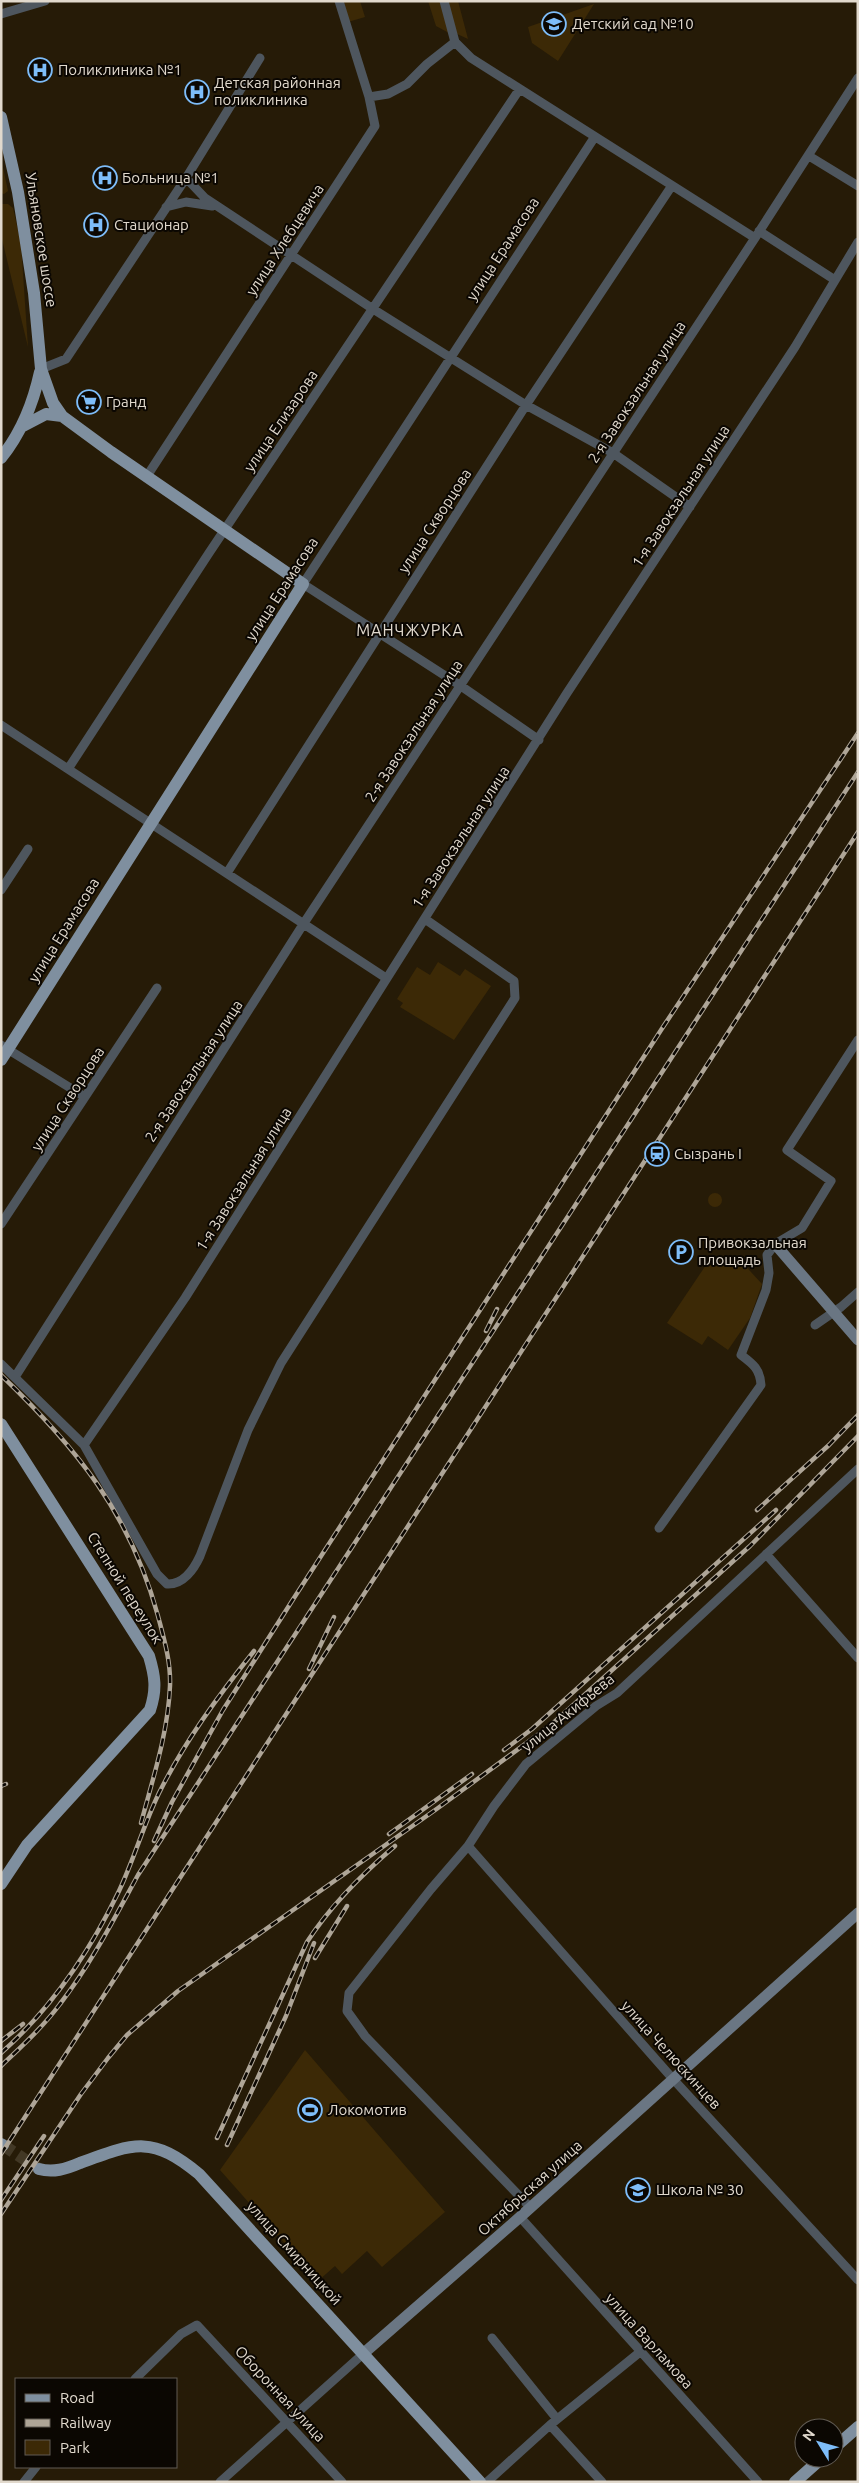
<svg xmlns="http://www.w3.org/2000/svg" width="859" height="2483" font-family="Ubuntu,sans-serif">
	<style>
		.green { fill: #3c2906 }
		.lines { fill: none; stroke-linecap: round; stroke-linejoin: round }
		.primary-tunnel { stroke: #423825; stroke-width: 12; stroke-dasharray: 12 6; stroke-linecap: butt }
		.street { stroke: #4e565e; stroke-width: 9 }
		.secondary { stroke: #6a7683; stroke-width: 11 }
		.primary { stroke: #7f8f9f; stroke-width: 12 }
		.rail-casing { stroke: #aea597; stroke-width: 4.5 }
		.rail { stroke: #0b0702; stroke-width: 2.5; stroke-dasharray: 8; stroke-linecap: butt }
		.secondary-bridge { stroke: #6a7683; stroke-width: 11 }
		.labels { text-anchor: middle; stroke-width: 4; stroke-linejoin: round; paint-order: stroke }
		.poi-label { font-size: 15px; fill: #e1d9cd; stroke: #0b0702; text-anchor: start }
		.street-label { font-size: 15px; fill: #e1d9cd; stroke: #0b0702 }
		.neighbourhood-label { font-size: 16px; letter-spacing: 1px; fill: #e1d9cd; stroke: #0b0702 }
	</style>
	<rect width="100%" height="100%" fill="#261b07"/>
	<path class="green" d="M341,1H360L365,17L348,22Z
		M428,1H441L449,33L436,26Z
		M445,1H458L468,39L455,33Z
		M594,4L558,61L532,43L528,27Z
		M1,158L8,191L4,194L1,193Z
		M1,204H8L13,208L21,244L28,347L1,235Z
		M438,962L460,976L465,969L491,986L454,1040L400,1007L403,1003L397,999L417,967L430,975Z
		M708 1200a7 7 0 1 1 14 0a7 7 0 1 1-14 0Z
		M720,1257L739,1259L762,1284L750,1318L728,1350L708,1336L702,1345L667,1323L706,1265L712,1260Z
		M305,2050L445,2212L382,2267L367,2251L342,2274L335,2266L318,2281L220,2170Z"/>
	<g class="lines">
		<path class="primary-tunnel" d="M3,2145L39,2169"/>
		<path class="street" d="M444,1L455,42L471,58L755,238
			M1,14L45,1
			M369,97L388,94L407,84L427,64L455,42
			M809,156L858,186
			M186,178L205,198L373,309L526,405L613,453L690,507
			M166,207L186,202L212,206
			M759,231L835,280
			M41,369L66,359L186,178L260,58
			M147,476L375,126L369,97L339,1
			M1,725L386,978
			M539,740L461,686L303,584L594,138
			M68,769L209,553L519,90
			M227,873L526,405L671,187
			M1,890L28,849
			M1,1045L85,1097
			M1,1224L157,988
			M815,1325L841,1307L858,1292
			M1,1364L84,1445L157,1574L167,1584C183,1585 194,1569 200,1556L248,1430L281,1363L515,998L514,981L425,919
			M15,1377L304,923L755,238L858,78
			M84,1445L185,1298L567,693L795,347L858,242
			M659,1528L761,1385C760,1369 753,1364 741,1355L766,1290L769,1273L767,1255L775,1244L802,1228L831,1181L787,1150L858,1040
			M766,1554L858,1658
			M468,1846L673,2079L858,2280
			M531,2208L365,2036L347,2011L349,1993L431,1889L468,1846L494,1806L526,1764L596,1706L617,1693L858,1469
			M520,2217L758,2482
			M492,2338L557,2419
			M135,2379L181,2334L197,2325L342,2482
			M550,2425L602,2482
			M24,2482L36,2467
			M220,2482L364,2353
			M487,2482L550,2425L640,2352"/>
		<path class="secondary" d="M364,2353L520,2217L858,1913"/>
		<path class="primary" d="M1,117L18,192L34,293L41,369L53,403L62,416L111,452L303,584L1,1060
			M23,426L46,414L62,416
			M1,458C22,432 33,404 40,372
			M1,1424L149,1656C155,1676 157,1689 150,1710L27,1845L1,1884
			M1,2144L3,2145
			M39,2169C53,2173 66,2169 80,2163C134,2143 152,2135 199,2174L480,2482
			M834,2448L858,2427
			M795,2482L822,2458"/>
		<g class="rail-casing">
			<path id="rail" d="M486,1331L497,1309
				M1,1375C76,1447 130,1513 158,1616C164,1639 171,1662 170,1686C168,1733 153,1778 141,1823
				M757,1510L829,1445L858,1415
				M309,1669L334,1617
				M504,1750L532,1729L776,1510
				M1,1786L6,1784
				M389,1834L472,1774
				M154,1841L172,1802L223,1710L292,1601L663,1027L858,733
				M315,1958L347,1906
				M1,2041L23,2024
				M1,2053C51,2009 90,1951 119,1891C134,1859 144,1824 159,1793C185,1741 218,1696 254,1651
				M1,2066C22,2046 43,2027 60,2004C91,1964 114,1919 138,1875L858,772
				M217,2138L307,1942C331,1905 361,1875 395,1846
				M227,2145L286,2016L314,1943
				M1,2154L858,832
				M1,2200L44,2136
				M1,2214L81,2094L108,2058L127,2035L178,1991L438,1808L551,1725L750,1546L858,1436"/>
		</g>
		<use href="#rail" class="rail"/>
		<path class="secondary-bridge" d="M775,1244L858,1340"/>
	</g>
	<defs>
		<g id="school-ring" transform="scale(1.25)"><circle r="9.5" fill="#0b0702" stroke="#7ebdf9" stroke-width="1.5"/><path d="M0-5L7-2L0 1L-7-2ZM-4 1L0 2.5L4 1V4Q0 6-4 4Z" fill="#7ebdf9"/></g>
		<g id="hospital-ring" transform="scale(1.25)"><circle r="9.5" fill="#0b0702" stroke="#7ebdf9" stroke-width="1.5"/><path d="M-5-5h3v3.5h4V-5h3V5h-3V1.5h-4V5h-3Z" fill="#7ebdf9"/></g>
		<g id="supermarket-ring" transform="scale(1.25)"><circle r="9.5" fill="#0b0702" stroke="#7ebdf9" stroke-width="1.5"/><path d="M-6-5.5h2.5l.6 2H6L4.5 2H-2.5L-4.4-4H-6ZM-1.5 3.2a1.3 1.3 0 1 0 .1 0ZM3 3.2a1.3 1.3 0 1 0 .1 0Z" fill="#7ebdf9"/></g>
		<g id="station-ring" transform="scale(1.25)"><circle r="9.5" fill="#0b0702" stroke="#7ebdf9" stroke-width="1.5"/><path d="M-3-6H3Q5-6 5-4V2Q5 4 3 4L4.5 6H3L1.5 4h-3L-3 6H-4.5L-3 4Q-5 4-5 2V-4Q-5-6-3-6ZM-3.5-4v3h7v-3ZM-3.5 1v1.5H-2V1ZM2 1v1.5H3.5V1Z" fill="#7ebdf9"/></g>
		<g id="parking-ring" transform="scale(1.25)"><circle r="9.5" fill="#0b0702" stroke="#7ebdf9" stroke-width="1.5"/><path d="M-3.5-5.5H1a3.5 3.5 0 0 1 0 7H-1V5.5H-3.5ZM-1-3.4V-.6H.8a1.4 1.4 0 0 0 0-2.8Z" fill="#7ebdf9"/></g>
		<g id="stadium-ring" transform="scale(1.25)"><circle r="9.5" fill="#0b0702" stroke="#7ebdf9" stroke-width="1.5"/><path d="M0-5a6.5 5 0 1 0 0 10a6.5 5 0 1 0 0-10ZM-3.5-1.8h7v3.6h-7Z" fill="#7ebdf9"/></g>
	</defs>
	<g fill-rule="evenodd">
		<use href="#school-ring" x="554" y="24"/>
		<use href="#hospital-ring" x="40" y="70"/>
		<use href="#hospital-ring" x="197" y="92"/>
		<use href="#hospital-ring" x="105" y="178"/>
		<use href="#hospital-ring" x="96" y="225"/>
		<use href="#supermarket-ring" x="89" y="402"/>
		<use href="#station-ring" x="657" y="1154"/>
		<use href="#parking-ring" x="681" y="1252"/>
		<use href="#stadium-ring" x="310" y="2110"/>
		<use href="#school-ring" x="638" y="2190"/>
	</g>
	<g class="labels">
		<g class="poi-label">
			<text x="572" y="29">Детский сад №10</text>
			<text x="58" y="75">Поликлиника №1</text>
			<text x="214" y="88">Детская районная<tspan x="214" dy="17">поликлиника</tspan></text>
			<text x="122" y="183">Больница №1</text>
			<text x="114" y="230">Стационар</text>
			<text x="106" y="407">Гранд</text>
			<text x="674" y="1159">Сызрань I</text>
			<text x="698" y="1248">Привокзальная<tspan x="698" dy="17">площадь</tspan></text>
			<text x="328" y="2115">Локомотив</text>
			<text x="656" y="2195">Школа № 30</text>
		</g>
		<g class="street-label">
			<text transform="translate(41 240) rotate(81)" y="5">Ульяновское шоссе</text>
			<text transform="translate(285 240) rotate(-57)" y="5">улица Хлебцевича</text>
			<text transform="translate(503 249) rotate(-57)" y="5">улица Ерамасова</text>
			<text transform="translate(637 392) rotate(-57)" y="5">2-я Завокзальная улица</text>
			<text transform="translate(281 421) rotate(-56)" y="5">улица Елизарова</text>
			<text transform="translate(681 496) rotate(-57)" y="5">1-я Завокзальная улица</text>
			<text transform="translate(435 521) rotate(-57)" y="5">улица Скворцова</text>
			<text transform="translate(282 589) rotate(-57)" y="5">улица Ерамасова</text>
			<text transform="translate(414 731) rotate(-57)" y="5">2-я Завокзальная улица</text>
			<text transform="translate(461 837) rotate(-57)" y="5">1-я Завокзальная улица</text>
			<text transform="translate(64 930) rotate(-58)" y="5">улица Ерамасова</text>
			<text transform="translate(194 1071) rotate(-57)" y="5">2-я Завокзальная улица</text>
			<text transform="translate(68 1099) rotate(-57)" y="5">улица Скворцова</text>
			<text transform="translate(244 1179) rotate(-58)" y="5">1-я Завокзальная улица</text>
			<text transform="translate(125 1588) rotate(58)" y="5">Степной переулок</text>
			<text transform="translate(568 1713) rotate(-39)" y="5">улица Акифьева</text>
			<text transform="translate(671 2055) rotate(48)" y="5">улица Челюскинцев</text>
			<text transform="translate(530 2188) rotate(-42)" y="5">Октябрьская улица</text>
			<text transform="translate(294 2253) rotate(48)" y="5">улица Смирницкой</text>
			<text transform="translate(649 2341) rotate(48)" y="5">улица Варламова</text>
			<text transform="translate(280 2394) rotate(47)" y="5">Оборонная улица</text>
		</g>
		<g class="neighbourhood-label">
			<text x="410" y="636">МАНЧЖУРКА</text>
		</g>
	</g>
	<rect width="859" height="2483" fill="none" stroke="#e1d9cd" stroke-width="5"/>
	<rect x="15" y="2378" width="162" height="90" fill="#0b0702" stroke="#615b53"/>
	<rect x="25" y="2394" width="25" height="8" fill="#7f8f9f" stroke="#615b53"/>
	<text x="60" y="2403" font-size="15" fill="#e1d9cd">Road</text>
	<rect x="25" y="2419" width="25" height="8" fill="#aea597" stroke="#615b53"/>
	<text x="60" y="2428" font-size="15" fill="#e1d9cd">Railway</text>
	<rect x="25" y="2440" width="25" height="15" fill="#3c2906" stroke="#615b53"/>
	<text x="60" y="2453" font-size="15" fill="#e1d9cd">Park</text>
	<g transform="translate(819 2443) rotate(307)"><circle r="24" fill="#0b0702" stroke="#615b53"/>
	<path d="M0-4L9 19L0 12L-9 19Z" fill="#7ebdf9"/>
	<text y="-8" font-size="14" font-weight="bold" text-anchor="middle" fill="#e1d9cd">N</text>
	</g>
</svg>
